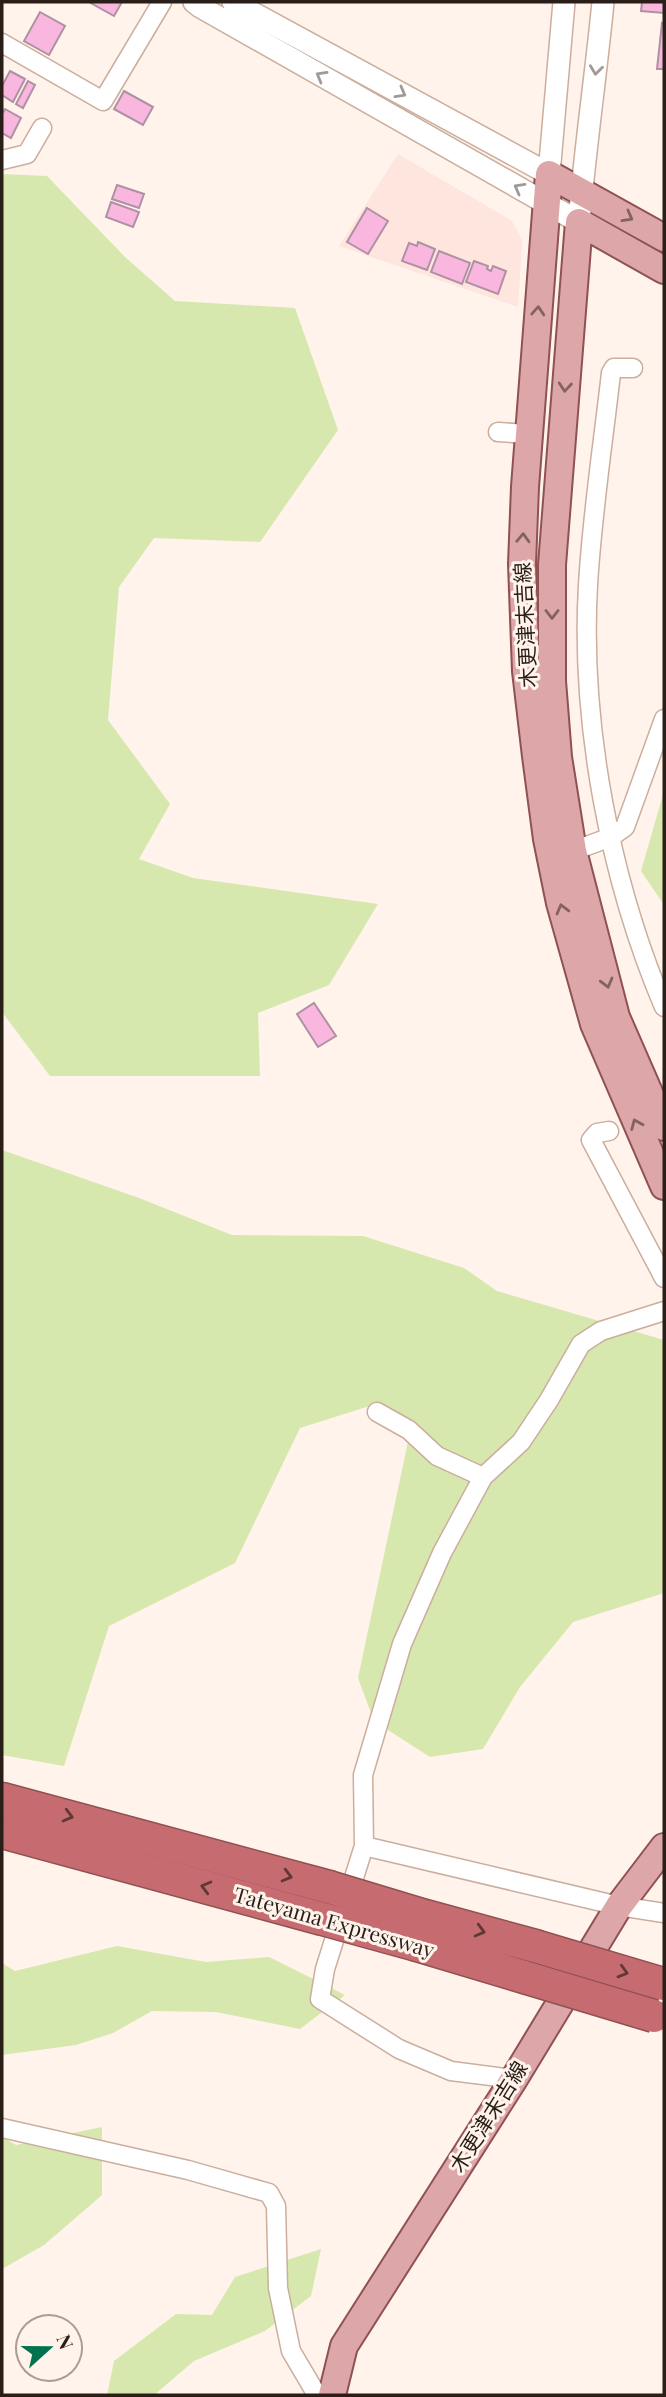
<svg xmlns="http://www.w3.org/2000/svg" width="666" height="2397" font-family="'Playfair Display','Noto Sans JP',serif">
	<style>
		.education { fill: #fee5dd }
		.green { fill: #d6e8ae }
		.building { fill: #f9b6df; stroke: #ae91a2; stroke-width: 2 }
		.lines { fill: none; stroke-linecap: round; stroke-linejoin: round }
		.minor-casing { stroke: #cbae9d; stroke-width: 21 }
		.tertiary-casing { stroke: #cbae9d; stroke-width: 24 }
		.primary-casing { stroke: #8f5151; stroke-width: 30 }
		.motorway-casing { stroke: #8f5151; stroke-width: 35 }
		.minor { stroke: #fff; stroke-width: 18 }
		.tertiary { stroke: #fff; stroke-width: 21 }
		.primary { stroke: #dda7a9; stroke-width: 26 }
		.motorway { stroke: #c66c70; stroke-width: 32 }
		.motorway-bridge-casing { stroke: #8f5151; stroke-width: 35; stroke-linecap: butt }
		.motorway-bridge { stroke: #c66c70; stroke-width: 32 }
		.oneway { stroke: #9f9a97 }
		.oneway2 { stroke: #836260 }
		.oneway3 { stroke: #603937 }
		.labels { text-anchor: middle; stroke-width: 6; stroke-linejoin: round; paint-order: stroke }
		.street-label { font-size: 21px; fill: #291e18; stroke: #fff3eb }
	</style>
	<rect width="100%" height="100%" fill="#fff3eb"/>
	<path class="education" d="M398,154L512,221L522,240L518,307L339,246Z"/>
	<path class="green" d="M2,174L47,176L125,257L175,301L295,308L338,430L260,542L154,538L119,587L108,720L170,804L139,859L193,878L378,904L329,985L258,1013L260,1076H50L2,1012Z
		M664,791V905L641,871Z
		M2,1150L139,1198L232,1235L363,1236L464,1268L497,1291L664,1340V1593L573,1622L520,1687L483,1749L430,1757L374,1721L358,1678L409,1437L379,1403L300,1428L235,1563L109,1626L64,1766L2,1755Z
		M117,1946L206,1962L269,1957L345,1995L300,2029L216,2012L152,2011L113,2033L76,2045L2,2055V1963L15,1971Z
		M102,2127V2195L44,2245L2,2269V2137L16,2145Z
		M321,2249L311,2296L265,2331L194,2361L154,2395H107L114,2361L176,2314L212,2315L235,2277Z"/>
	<path class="building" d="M89,2H122L114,16Z
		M642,2H664V13L641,11Z
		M40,12L65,26L49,55L24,41Z
		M662,23L664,24V69H657Z
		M10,71L25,79L13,102L2,95V86Z
		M28,81L35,85L23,108L16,104Z
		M124,91L153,107L143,125L114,109Z
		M5,109L21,118L11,138L2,133V114Z
		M117,185L144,194L139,208L112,199Z
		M111,202L139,212L133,227L106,217Z
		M367,208L388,221L368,254L347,242Z
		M418,242L435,249L427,270L402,261L409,243L417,246Z
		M439,251L470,263L462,284L431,272Z
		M474,261L488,266L487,269L491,271L493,266L506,271L498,294L466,282Z
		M314,1003L336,1036L318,1047L297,1014Z"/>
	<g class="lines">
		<g class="minor-casing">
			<path id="minor" d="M2,43L103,101L162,2
				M2,160L27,154L42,128
				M633,368H614L611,373C603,444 592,515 588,585C580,723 610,880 664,1007
				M498,432L529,434
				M573,851L611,837L625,827L664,719
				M609,1131L597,1133L591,1140L664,1278
				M377,1412L409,1430L437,1456L483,1477
				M364,1846L619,1906L664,1913
				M514,2079L451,2071L399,2049L320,1999L325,1969L364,1846L363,1775L402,1644L442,1553L483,1477L521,1442L549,1400L581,1344L601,1331L664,1311
				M2,2128L188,2170L269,2193L276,2206L278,2288L291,2351L317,2395"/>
		</g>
		<g class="tertiary-casing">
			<path id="tertiary" d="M194,2L199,6L579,222C585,148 596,75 603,2
				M233,2L549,174L564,2"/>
		</g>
		<g class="primary-casing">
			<path id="primary" d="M664,238L549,174L525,487L522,564L526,671L536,756L547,839L560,903L594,1024L664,1186
				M664,270L579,222L552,565V681L558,757L573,851L616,1017L664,1127
				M332,2395L344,2346L514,2079L619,1906L664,1847"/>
		</g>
		<g class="motorway-casing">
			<path id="motorway" d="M2,1799L329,1887
				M2,1832L319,1918
				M425,1916L535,1946
				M417,1945L524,1977"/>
		</g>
		<use href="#minor" class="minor"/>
		<use href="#tertiary" class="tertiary"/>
		<use href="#primary" class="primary"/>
		<use href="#motorway" class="motorway"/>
		<g class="motorway-bridge-casing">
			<path id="motorway-bridge" d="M329,1887L425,1916
				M319,1918L417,1945
				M535,1946L663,1984
				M524,1977L654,2016"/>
		</g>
		<use href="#motorway-bridge" class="motorway-bridge"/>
	</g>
	<defs><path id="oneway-chevron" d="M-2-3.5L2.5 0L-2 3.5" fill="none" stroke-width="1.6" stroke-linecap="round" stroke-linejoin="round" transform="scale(1.75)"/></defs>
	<g class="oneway">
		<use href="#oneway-chevron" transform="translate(596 70) rotate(97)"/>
		<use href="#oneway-chevron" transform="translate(321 76) rotate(-150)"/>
		<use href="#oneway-chevron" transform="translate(401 93) rotate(29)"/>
		<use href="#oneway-chevron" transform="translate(519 188) rotate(-151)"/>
	</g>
	<g class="oneway2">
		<use href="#oneway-chevron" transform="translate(628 217) rotate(29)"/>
		<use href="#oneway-chevron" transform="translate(538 311) rotate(-86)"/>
		<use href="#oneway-chevron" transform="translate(565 387) rotate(95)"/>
		<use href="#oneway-chevron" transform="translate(523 538) rotate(-88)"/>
		<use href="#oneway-chevron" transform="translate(552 614) rotate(90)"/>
		<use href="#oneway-chevron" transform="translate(562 909) rotate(-105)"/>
		<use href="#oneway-chevron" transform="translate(607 983) rotate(75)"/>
		<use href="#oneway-chevron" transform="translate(636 1124) rotate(-113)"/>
	</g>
	<g class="oneway3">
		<use href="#oneway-chevron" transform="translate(68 1816) rotate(15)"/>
		<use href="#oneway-chevron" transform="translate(287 1876) rotate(15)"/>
		<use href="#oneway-chevron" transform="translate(206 1887) rotate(-165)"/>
		<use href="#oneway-chevron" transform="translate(480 1931) rotate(15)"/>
		<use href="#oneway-chevron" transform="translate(623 1972) rotate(16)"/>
	</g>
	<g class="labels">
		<g class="street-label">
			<text transform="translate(526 625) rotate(-93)" y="7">木更津末吉線</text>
			<text transform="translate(334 1923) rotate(16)" y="7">Tateyama Expressway</text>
			<text transform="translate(489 2117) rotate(-58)" y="7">木更津末吉線</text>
		</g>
	</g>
	<rect width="666" height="2397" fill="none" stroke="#291e18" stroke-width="7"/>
	<g transform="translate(49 2348) rotate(69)"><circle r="33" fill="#fff3eb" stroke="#a99e97" stroke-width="2"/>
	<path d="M0-5L12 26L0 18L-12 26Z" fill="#00734e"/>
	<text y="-10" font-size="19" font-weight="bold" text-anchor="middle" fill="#291e18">N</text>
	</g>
</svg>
